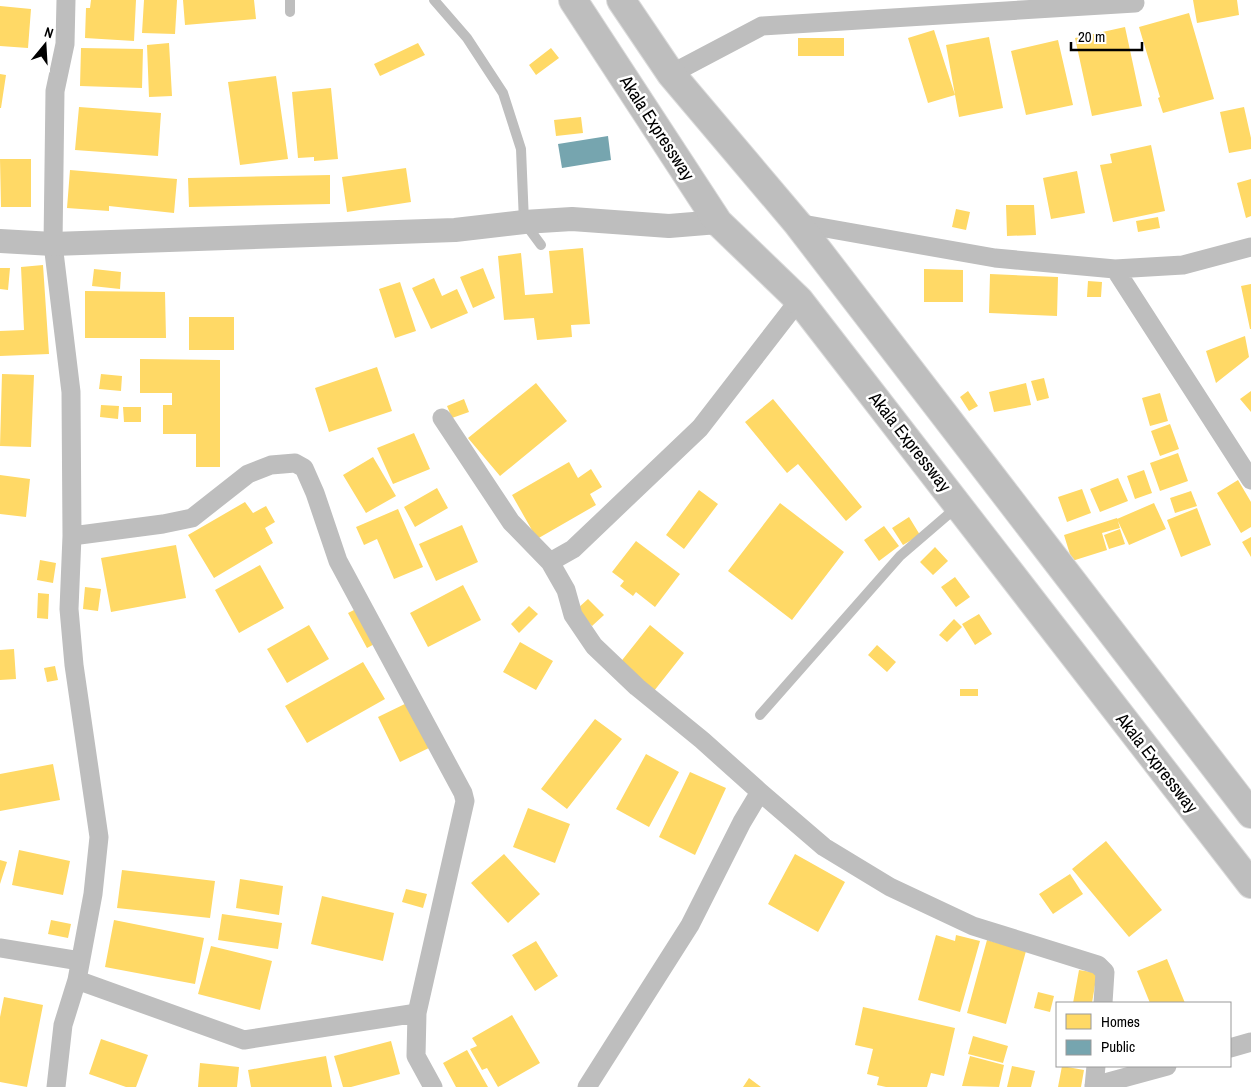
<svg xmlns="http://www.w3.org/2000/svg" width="1251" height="1087" font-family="'Archivo Narrow',sans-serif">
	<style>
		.homes { fill: #ffd966 }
		.public { fill: #76a5af }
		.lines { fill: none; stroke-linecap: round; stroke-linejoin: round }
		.primary-casing { stroke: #dbdbdb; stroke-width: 30 }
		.service { stroke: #bebebe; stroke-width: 10 }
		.minor { stroke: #bebebe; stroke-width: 19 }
		.tertiary { stroke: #bebebe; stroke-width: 24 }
		.primary { stroke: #bebebe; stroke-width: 28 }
		.labels { text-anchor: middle; stroke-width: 5; stroke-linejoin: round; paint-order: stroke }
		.street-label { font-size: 18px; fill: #000; stroke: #fff }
	</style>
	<rect width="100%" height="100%" fill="#fff"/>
	<path class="homes" d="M91,0H136L134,41L85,38L86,8H90Z
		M144,0H177L175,34L142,33Z
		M183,0H254L256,19L185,25Z
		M1193,0H1237L1239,15L1197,23Z
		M0,6L31,9L28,48L0,46Z
		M1189,13L1214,99L1163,113L1158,98L1160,97L1139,27Z
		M1125,27L1142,106L1092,116L1075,38Z
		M934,30L955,95L928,103L908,38Z
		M989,37L1003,108L959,117L946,45Z
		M798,38H844V56H798Z
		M1058,40L1073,105L1026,115L1011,51Z
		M169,43L172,96L149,97L147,45Z
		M418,43L425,55L380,76L374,64Z
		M81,48L143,49L142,88L80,86Z
		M551,48L559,58L536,75L529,65Z
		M0,74L6,75L1,108H0Z
		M276,76L288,159L240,165L228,82Z
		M331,88L338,159L314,161V157L298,158L292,92Z
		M79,107L161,113L158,156L75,150Z
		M1244,107L1251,138V149L1229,153L1220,112Z
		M581,117L583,133L556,136L554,120Z
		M1151,145L1165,211L1113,222L1100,165L1112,163L1110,154Z
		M0,159H31V207H1Z
		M406,168L411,202L347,212L342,177Z
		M70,170L177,179L174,213L109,206V211L67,208Z
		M1077,171L1085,213L1051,219L1043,178Z
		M330,175V204L189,207L188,178Z
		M1251,179V216L1246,218L1237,183Z
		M1006,205H1034L1036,235L1007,236Z
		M956,209L970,212L966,230L952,227Z
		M1158,217L1160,228L1138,232L1136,221Z
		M583,248L590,324L571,325L572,337L537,340L534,318L504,320L498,256L521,253L525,295L553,293L549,251Z
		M43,265L49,354L0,356V331L24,330L21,267Z
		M0,268H10L8,290L0,289Z
		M483,268L495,298L473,308L460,277Z
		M94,269L121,272L120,289L92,286Z
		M924,269L963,270V302H924Z
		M990,274L1058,277L1057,316L989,313Z
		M434,278L442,296L457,289L468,313L431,329L412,288Z
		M1088,281L1102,282L1101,297H1087Z
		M400,282L416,331L395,338L379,289Z
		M1251,284V329H1250L1241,286Z
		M85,291L165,292L166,338H85Z
		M189,317H234V350H189Z
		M1245,336L1249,357L1216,383L1206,351Z
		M140,359L220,360V467H196V434H163V405H172V393H140Z
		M377,367L392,411L329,432L315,388Z
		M2,374L34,375L31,447L0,446Z
		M101,374L122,376L121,391L99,389Z
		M1044,378L1049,398L1037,401L1031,381Z
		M536,383L567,421L500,476L468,438Z
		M1026,383L1031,405L994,412L989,392Z
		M968,391L978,406L969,411L960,397Z
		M1251,391V412L1240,399Z
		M1160,393L1168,421L1150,426L1142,398Z
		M464,399L469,412L452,418L447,406Z
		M773,399L862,507L846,521L798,464L787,473L745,422Z
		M101,405L119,406L118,419L100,417Z
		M123,407H141V422H124Z
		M1170,424L1179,449L1160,456L1151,431Z
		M414,433L430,469L393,484L377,448Z
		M1178,453L1188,481L1160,491L1150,463Z
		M373,457L396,496L366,513L343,475Z
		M569,462L578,478L591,469L602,487L590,494L596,505L537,539L512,495Z
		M1144,470L1152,493L1135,499L1127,476Z
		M0,475L30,479L26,517L0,514Z
		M1118,478L1128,501L1100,512L1090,489Z
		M1238,480L1251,502V527L1241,533L1217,493Z
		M437,488L448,508L415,527L404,507Z
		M1082,489L1091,513L1067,522L1058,497Z
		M699,490L718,504L684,549L666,535Z
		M1191,491L1197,506L1175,513L1170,498Z
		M245,502L253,513L266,506L275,522L265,528L273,543L214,578L188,535Z
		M780,503L844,552L792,620L728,571Z
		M1154,503L1166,529L1129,545L1117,519Z
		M1197,508L1211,545L1181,557L1167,520Z
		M398,509L423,567L394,579L377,539L364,545L356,527Z
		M909,517L920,535L903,545L892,528Z
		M1117,518L1120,528L1102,533L1107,550L1072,561L1064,535Z
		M462,525L478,562L436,581L419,544Z
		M884,526L899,546L879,561L864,540Z
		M1120,529L1125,544L1109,549L1104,535Z
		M1251,537V557L1242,542Z
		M636,541L680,574L655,607L636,592L633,596L620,586L624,581L612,572Z
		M176,545L186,598L111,612L101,558Z
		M935,547L948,561L933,575L920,562Z
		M40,560L56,563L53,583L37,580Z
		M260,565L284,608L239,633L215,590Z
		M955,577L970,597L956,607L941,587Z
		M463,585L481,620L428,647L410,613Z
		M85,587L101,589L98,611L83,609Z
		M38,593L49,594L48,619L37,618Z
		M588,599L604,615L592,626L577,609Z
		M362,606L380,641L367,648L348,613Z
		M529,606L538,614L519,633L511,624Z
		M979,614L992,634L975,645L962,624Z
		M954,619L962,627L947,642L939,635Z
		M309,625L329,659L287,683L267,649Z
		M650,625L684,653L654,691L619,664Z
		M520,642L553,661L536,690L503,672Z
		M877,645L896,662L887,672L868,655Z
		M14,649L16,679L0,680V650Z
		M363,662L385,699L307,743L285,706Z
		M55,666L58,680L47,682L44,668Z
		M960,689H978V696H960Z
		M411,701L433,746L400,762L378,717Z
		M595,719L622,739L567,809L541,789Z
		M646,754L679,772L649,827L616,809Z
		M53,764L60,800L0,811V774Z
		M690,772L726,788L695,855L659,837Z
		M528,808L570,824L555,863L513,847Z
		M1106,841L1162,910L1129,937L1072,869Z
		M19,850L70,861L63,895L12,885Z
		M504,854L540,894L508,923L471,883Z
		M795,854L845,882L818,932L768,904Z
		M0,860L7,862L0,884Z
		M122,870L215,881L210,918L117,908Z
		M1070,874L1083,894L1053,914L1039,894Z
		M240,879L283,886L279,915L236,908Z
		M406,889L427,894L423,908L402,902Z
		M322,896L394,913L383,961L311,944Z
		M222,914L282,923L278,949L218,940Z
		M51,920L71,924L68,938L48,934Z
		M114,920L204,938L195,984L105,967Z
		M936,935L955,941L956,935L980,941L960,1012L918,1000Z
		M987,940L1026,951L1006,1024L967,1013Z
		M536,941L558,976L535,991L512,955Z
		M211,946L272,961L260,1010L198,994Z
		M1167,959L1185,1003H1150L1137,971Z
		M1079,970L1097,973L1092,1003H1073Z
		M1038,992L1054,996L1050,1012L1034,1008Z
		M4,997L43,1005L27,1087L0,1082V1017Z
		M863,1007L955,1028L944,1076L931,1073L927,1087H886L877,1085L879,1077L867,1074L873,1049L855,1045Z
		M512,1015L540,1063L498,1087L487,1068L482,1070L470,1049L477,1046L472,1038Z
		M973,1036L1008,1046L1003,1063L968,1054Z
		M101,1039L148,1055L136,1087H126L89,1074Z
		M391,1041L400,1074L351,1087H343L334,1056Z
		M467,1050L488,1087H456L443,1063Z
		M326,1056L332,1087H251L248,1070Z
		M970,1056L1004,1065L999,1087L962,1086Z
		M200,1063L239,1067L237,1087H198Z
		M1012,1066L1035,1071L1031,1087H1007Z
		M1062,1066L1084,1070L1081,1087H1058Z
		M749,1078L761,1087H743Z"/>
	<path class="public" d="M608,136L611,160L562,168L558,144Z"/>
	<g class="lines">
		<g class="primary-casing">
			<path id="primary" d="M573,0L718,222L799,300L1251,884
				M621,0L671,74L797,223L1251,814"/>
		</g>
		<path class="service" d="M290,0V12
			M434,0L467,38L503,93L521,149L524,222L541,245
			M760,715L900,556L957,507"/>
		<path class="minor" d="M671,74L762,26L1135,3
			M797,223L995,258L1115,269L1183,265L1251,247
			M1115,269L1251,480
			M442,418L511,522L550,562L566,590L573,615L594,646L637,687L702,740L760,792L824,847L890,887L973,926L1098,965L1105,972L1103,1003
			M72,536L163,524L192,518L248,474L271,465L295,463L304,468L315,493L338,561L463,793L465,801L417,1013L416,1056L433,1087
			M550,562L573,549L700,428L799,300
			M0,948L80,961
			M77,980L244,1040L417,1013
			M1230,1048L1251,1042
			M1094,1086L1167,1066
			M56,1087L63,1025L77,980L93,894L99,837L74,665L69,609L72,536L71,392L53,244L55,91L65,44L66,0
			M587,1087L690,925L742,822L760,792
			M1094,1087L1096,1066"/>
		<path class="tertiary" d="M0,241L53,244L455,230L524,222L572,219L669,226L718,222"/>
		<use href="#primary" class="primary"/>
	</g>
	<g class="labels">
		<g class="street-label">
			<text transform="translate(657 128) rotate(57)" y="6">Akala Expressway</text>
			<text transform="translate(910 442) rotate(52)" y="6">Akala Expressway</text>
			<text transform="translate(1157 763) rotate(52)" y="6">Akala Expressway</text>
		</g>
	</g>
	<rect x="1056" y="1002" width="175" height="65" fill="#ffffff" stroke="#999999"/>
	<rect x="1066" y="1014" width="25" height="15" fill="#ffd966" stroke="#999999"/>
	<text x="1101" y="1027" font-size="15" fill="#000000">Homes</text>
	<rect x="1066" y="1040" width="25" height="15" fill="#76a5af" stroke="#999999"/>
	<text x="1101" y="1052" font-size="15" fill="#000000">Public</text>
	<g transform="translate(45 45) rotate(18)" stroke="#ffffff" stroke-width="4" paint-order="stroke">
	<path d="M0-4L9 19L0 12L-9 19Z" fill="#000000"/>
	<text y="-8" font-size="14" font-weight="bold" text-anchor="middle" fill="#000000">N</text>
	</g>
	<path d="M1071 42v8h71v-8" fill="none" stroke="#000000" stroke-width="2.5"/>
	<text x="1078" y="42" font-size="15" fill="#000000" stroke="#ffffff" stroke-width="4" paint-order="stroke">20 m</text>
</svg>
